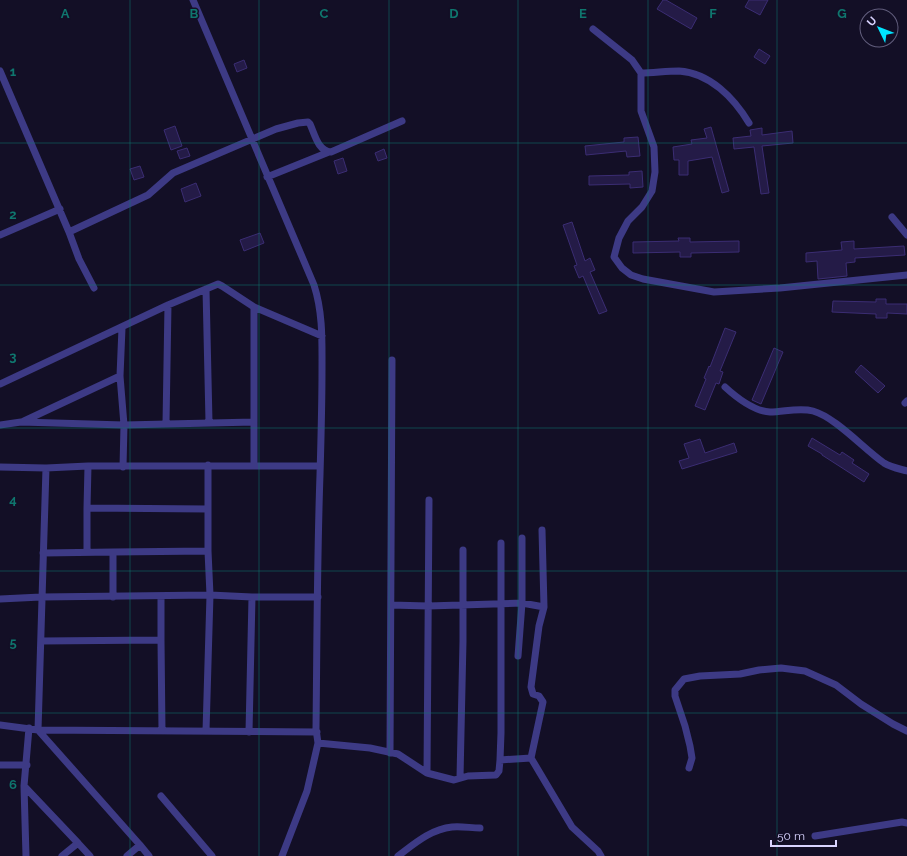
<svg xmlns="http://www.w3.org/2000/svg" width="907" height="856" font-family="Raleway,sans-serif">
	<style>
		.building { fill: #241b47; stroke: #3b2d73 }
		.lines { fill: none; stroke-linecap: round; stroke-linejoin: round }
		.street { stroke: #3d3a85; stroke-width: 7 }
		.grid { fill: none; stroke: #0f766e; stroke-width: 1; stroke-opacity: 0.55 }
		.grid-label { font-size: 13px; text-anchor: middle; font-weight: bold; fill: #0f766e; stroke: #130f26; stroke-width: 3; stroke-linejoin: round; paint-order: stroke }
	</style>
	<rect width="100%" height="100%" fill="#130f26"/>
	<path class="building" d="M663,0H666L697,18L691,29L657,9Z
		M749,0H768L760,15L745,7Z
		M759,49L770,56L765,64L754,57Z
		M244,60L247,68L237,72L234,64Z
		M175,126L182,146L171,150L164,130Z
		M711,127L729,191L722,193L712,157L688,161V175H679V160H674L673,147L692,144L691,140L707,138L704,129Z
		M762,128V135L792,131L793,143L762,146L769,193L761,194L754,147L734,149L733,138L751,136L750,130Z
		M638,137L640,156L627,157L626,151L586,155L585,146L624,142V138Z
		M187,148L190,156L180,159L177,151Z
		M384,149L387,158L378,161L375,153Z
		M343,158L347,171L338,174L334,161Z
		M140,166L144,177L134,180L130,169Z
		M642,171L643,187L630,188V184L589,185V176L629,175V172Z
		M196,183L201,196L185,202L181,189Z
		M572,222L585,261L590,258L595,270L590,272L607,311L599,314L583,276L579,278L574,266L577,265L563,225Z
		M260,233L264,243L244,251L240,240Z
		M678,238H690V242L739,241V252L691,253V257H680V252L633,253V242L679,241Z
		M854,241V249L904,246L905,255L855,258V262L846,263L847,276L818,279L817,261L806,262V253L842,250L841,242Z
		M876,299H886V304H907V314L887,313V318H876V314L832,312L833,301L876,302Z
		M725,328L736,332L720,371L723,372L719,384L716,383L705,410L695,406L706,379L704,378L709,366L710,367Z
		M774,348L783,352L761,404L752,400Z
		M861,365L885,386L878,393L855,372Z
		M812,438L840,455L842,452L854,460L852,463L869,474L864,482L822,455V454L808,446Z
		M700,439L705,453L734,443L737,452L682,469L679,461L689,458L684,444Z"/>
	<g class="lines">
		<path class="street" d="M193,0L314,285C323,313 322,341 322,369C322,405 321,440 320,475C317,559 317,644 316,729L318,743L307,791L282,856
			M593,29L632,60L641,73
			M0,71L69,232L148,195L173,173L276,129L298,123L308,122L310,124C315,135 318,151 331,152L402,121
			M749,123C734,98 710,73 679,71C666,71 653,73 641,73V111L654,147L655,172L652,191L642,207L628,221L619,238L614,257L622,268L631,275L643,279L714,292L780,288L907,275
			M267,177L329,152
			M892,217L907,235
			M69,232L79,259L94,288
			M0,235L60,209
			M206,289L209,422
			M254,307V465
			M122,328L120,376L124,425L123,467
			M0,384L168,305L218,284L222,286L254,307L322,336
			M725,387C737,398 753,411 770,412C784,412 799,407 813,411C835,417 864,449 884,463C890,467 900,469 907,471
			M905,403L907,401
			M24,421L120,376
			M166,423L168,305
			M0,425L21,422L124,425L254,422
			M0,467L46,468L88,466H320
			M46,468L38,730L140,845L127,856
			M87,508L208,509
			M87,552V508L88,466
			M113,552L208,551
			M43,553L113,552V597
			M0,599L41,597L210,595L252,597H318
			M391,605L428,606L522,603L544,607
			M161,640L162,731
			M41,641L161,640V596
			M518,656L522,603V538
			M0,725L38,730L317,732
			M29,728L24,786L78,843L62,856
			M206,731L210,595L208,551V465
			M249,732L252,597
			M318,743L370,748L398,754L427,773L454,780L468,776L496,775L499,771L500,760L531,758L572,827L598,851L601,856
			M390,753L392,360
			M531,758L543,702L539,696L533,694L531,687L539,626L544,607L542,530
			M500,760L501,733V543
			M0,765H27
			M689,768L692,758L690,746L685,726L675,696V690L684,679L700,676L740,674L759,670L781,668L805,671L836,685L861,704L893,724L907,731
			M427,773L429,500
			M460,778L463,641V550
			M24,786L26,856
			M161,796L212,856
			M815,836L902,822L907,823
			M78,843L90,856
			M140,845L149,856
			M398,856C414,844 431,829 452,827C461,826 471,828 480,828"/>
	</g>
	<path class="grid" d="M130,0V856M259,0V856M389,0V856M518,0V856M648,0V856M777,0V856M0,143H907M0,285H907M0,428H907M0,571H907M0,713H907"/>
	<g class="grid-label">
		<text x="65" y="18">A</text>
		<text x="194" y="18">B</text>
		<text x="324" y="18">C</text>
		<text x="454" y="18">D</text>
		<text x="583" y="18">E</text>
		<text x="713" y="18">F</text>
		<text x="842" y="18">G</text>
		<text x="13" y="76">1</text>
		<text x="13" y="219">2</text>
		<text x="13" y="361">3</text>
		<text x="13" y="504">4</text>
		<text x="13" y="647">5</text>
		<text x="13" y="789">6</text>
	</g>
	<g transform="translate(879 28) rotate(313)"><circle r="19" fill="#130f26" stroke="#625e7d"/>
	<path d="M0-3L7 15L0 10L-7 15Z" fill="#00e5ff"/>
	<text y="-6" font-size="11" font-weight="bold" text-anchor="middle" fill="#d9d4ff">U</text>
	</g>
	<path d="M771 840v6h65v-6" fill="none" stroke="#d9d4ff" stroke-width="2"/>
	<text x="777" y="840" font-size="12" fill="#d9d4ff" stroke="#130f26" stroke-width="3" paint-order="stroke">50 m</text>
</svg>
